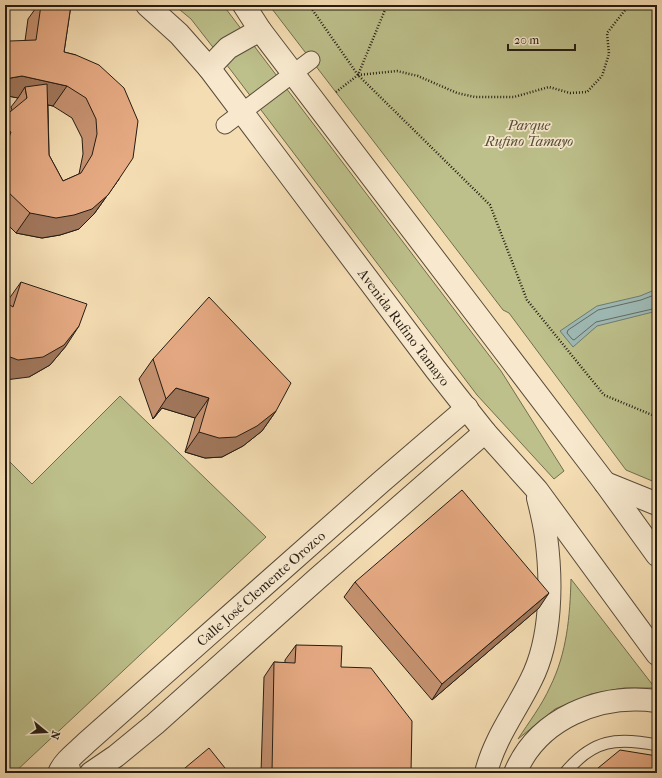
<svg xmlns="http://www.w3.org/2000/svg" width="662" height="778" font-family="'IM FELL French Canon',serif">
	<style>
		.green { fill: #bdc08b; stroke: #706e4f }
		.water { fill: #9ebab5; stroke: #6d7b74 }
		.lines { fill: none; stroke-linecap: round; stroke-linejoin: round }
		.shore { stroke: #616b64; stroke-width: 1 }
		.service-casing { stroke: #584c3b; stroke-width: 13 }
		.pedestrian-casing { stroke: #584c3b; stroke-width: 19 }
		.minor-casing { stroke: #584c3b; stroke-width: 24 }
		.tertiary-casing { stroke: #584c3b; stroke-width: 24 }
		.path { stroke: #241c13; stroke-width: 2.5; stroke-dasharray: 1 2; stroke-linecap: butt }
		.service { stroke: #f8e9ce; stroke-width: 11 }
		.pedestrian { stroke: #f8e9ce; stroke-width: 17 }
		.minor { stroke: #f8e9ce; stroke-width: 22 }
		.tertiary { stroke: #f8e9ce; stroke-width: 22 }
		.wall { fill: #c69271; stroke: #241c13; fill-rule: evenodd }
		.shaded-wall { fill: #a1775c; stroke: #241c13 }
		.building { fill: #e6aa83; stroke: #241c13 }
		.labels { text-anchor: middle; stroke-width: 3.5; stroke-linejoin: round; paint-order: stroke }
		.park-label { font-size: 14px; font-style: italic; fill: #524d37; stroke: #f8e9ce }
		.street-label { font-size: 14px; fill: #241c13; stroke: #f8e9ce }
	</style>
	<rect width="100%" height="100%" fill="#f5ddb3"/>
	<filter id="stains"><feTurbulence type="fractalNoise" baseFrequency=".005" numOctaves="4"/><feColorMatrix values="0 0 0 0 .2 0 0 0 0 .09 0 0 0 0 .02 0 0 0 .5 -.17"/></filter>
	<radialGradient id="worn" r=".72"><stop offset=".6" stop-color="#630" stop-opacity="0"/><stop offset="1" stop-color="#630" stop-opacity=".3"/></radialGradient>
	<path class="green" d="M174,5H223L501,371L564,471L554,479L477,395L233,73L191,19Z
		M269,5H657V483L626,470L509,313L503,310Z
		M120,396L266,537L14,773H5V457L32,484Z
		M571,579L655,688H624L591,694L555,709L518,739C529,722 542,705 550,687C567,653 570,616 571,579Z"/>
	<path class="water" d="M657,289V311L597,326L573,347L560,331L597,306L640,296Z"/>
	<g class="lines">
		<path class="shore" d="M657,294L641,300L598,310L568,330L567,333L572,339L574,340L596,322L657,308"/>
		<g class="service-casing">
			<path id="service" d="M71,758L76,773
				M565,773C593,739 617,737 657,745"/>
		</g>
		<g class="pedestrian-casing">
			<path id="pedestrian" d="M225,125L311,60"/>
		</g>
		<g class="minor-casing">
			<g id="minor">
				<path id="s1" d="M59,773C64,761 77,752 86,743L381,482L467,408"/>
				<path d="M91,773L116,756L155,724L318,578L485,432"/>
			</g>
		</g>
		<g class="tertiary-casing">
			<g id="tertiary">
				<path id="s2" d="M147,5L179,34L209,68L436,370L485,432L537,490L657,654"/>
				<path d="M244,5L260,30L605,483L657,555"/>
				<path d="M209,68L228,48L260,30"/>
				<path d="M605,483L657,504"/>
				<path d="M486,773C494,739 516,711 531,680C552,639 552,581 546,536C544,523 541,510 538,498"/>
				<path d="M515,773C538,718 600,693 657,701"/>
			</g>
		</g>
		<path class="path" d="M309,5L358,75L490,205L527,300L604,395L657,417
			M358,75L397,71L418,76L457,93L475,97H514L549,87L570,93L587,92L602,76L609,54L607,33L629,5
			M336,92L358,75L387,5"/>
		<use href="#service" class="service"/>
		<use href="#pedestrian" class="pedestrian"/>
		<use href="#minor" class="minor"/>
		<use href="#tertiary" class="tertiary"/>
	</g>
	<path class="wall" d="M38,5H71L64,52L76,55L119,179L94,214L79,229L60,235L42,238L16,233L5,222V116L12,110L11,107L18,98L8,96L25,41L28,19ZM48,105L53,106L72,118L82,138L83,154L79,174L63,181L49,155Z
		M21,282L66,346L50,365L29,377L6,303Z
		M153,359L276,411L262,431L243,446L222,457L205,458L185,452L195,418L162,408L153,419L139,379Z
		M355,582L539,608L432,700L344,597Z
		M296,645L341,667L411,773H261L264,677L274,662L285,663V660Z"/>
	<path class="shaded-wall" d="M22,76L67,86L53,106L26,100L27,98L25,87L18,98L8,96H5V79Z
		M119,179L94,214L79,229L60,235L42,238L16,233L30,213Z
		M79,326L66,346L50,365L29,377L5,380V355Z
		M176,388L209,398L195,418L162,408L153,419L166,399Z
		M276,411L262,431L243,446L222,457L205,458L185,452L199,432Z
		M549,593L539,608L432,700L442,684Z"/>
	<path class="building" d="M41,5H71L64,52L76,55L99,65L124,88L138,121L133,158L119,179L108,195L92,209L74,215L56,218L30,213L5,189V148L11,132L5,128V116L27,98L25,87L47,84L49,155L63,181L81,173L92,155L97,134L96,119L86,98L67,86L22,76L5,79V43L10,41L36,40Z
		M21,282L87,304L79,326L64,345L43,357L18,360L5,355V302L13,307Z
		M209,297L291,383L276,411L257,426L236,437L219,438L199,432L209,398L176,388L166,399L153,359Z
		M462,490L549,593L442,684L355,582Z
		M296,645L342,646L341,667L371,668L412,721L411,773H272L274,662L295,663Z
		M209,748L229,773H179Z
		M620,750L657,756V773H592Z"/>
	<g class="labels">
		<g class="park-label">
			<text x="529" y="130">Parque<tspan x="529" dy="16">Rufino Tamayo</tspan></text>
		</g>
		<g class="street-label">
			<text dy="5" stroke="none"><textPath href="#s2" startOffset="413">Avenida Rufino Tamayo</textPath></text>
			<text dy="5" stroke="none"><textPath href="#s1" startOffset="274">Calle José Clemente Orozco</textPath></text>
		</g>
	</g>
	<rect width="662" height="778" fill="none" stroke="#f5ddb3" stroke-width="20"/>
	<rect x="6" y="6" width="650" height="766" fill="none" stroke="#241c13" stroke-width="2"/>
	<rect x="10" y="10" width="642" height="758" fill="none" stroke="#241c13"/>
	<g transform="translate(46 732) rotate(108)" stroke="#f8e9ce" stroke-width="3" paint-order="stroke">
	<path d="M0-3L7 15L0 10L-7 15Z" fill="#241c13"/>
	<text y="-6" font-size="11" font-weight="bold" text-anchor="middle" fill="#241c13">N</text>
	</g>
	<path d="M508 44v6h67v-6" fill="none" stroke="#241c13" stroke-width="2"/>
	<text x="514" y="44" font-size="12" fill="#241c13" stroke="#f8e9ce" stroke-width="3" paint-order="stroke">20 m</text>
	<rect width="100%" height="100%" filter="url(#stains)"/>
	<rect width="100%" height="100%" fill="url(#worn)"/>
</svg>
